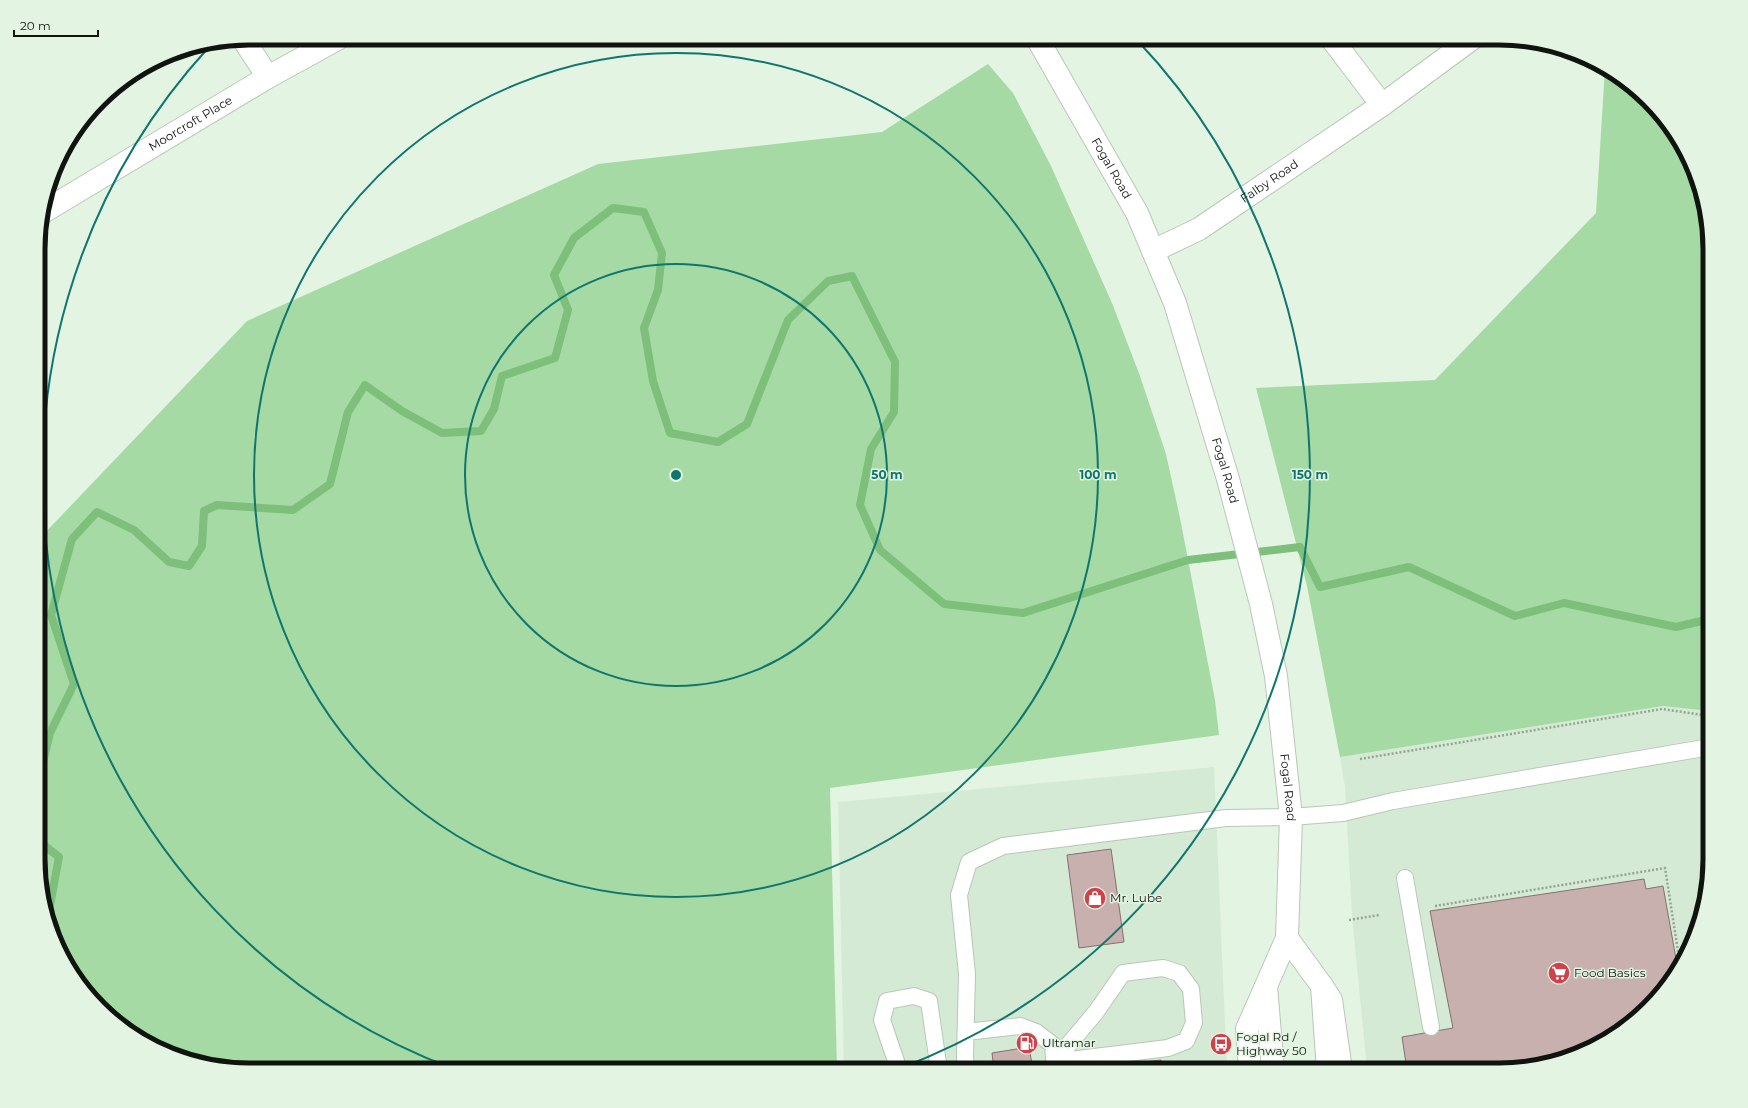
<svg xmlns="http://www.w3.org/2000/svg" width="1748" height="1108" font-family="Montserrat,sans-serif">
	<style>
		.built { fill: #d5ead4 }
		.green { fill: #a6daa4 }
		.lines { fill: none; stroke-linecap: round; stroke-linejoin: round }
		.stream { stroke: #7dbf7b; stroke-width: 8 }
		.building { fill: #c8b0af; stroke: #85706f }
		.service-casing { stroke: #b8c7b7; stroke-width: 18 }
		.minor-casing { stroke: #b8c7b7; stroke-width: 24 }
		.tertiary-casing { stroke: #b8c7b7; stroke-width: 24 }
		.secondary-casing { stroke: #b8c7b7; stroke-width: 24 }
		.path { stroke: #97a396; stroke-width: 2.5; stroke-dasharray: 2 2; stroke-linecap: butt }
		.service { stroke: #fff; stroke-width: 16 }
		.minor { stroke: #fff; stroke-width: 22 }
		.tertiary { stroke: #fff; stroke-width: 22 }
		.secondary { stroke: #fff; stroke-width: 22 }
		.ring { fill: none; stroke: #0f766e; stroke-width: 2 }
		.labels { text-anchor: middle; stroke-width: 3; stroke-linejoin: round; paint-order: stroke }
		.street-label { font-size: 12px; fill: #0f140f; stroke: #e4f4e3 }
		.poi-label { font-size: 12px; fill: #0f140f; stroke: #e4f4e3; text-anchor: start }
		.rim { fill: none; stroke: #0f140f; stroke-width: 5 }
		.centre { fill: #0f766e; stroke: #e4f4e3; stroke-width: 2 }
		.ring-label { font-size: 12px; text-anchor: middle; font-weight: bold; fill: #0f766e; stroke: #e4f4e3; stroke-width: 3; stroke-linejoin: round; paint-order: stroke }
	</style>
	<rect width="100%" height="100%" fill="#e4f4e3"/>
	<path class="built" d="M1663,706L1710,711V873L1699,927L1675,976L1638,1018L1604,1042L1554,1063L1513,1070H1367L1352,916L1345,787L1340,757Z
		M1214,767L1227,1070H844L838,802Z"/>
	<path class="green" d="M988,64L1013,93L1051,166L1112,303L1140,376L1166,454L1180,518L1215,700L1219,735L830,788L837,1070H248L194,1063L132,1035L73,976L49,927L40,887V538L247,321L598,164L882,132Z
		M1605,68L1616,73L1648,100L1682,144L1703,194L1710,235V711L1663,706L1340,757L1307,586L1256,388L1435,380L1596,213Z"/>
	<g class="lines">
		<path class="stream" d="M40,774L50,733L74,684L51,615L72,539L97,512L134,530L169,562L189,566L202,546L204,511L217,505L293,510L330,484L348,412L365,385L402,411L442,433L481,431L494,409L502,376L555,358L568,310L554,275L574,238L613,208L644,212L662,253L658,290L644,328L653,381L670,433L718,442L747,424L788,320L828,281L852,276L895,362L894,412L871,449L860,505L880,550L944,604L1023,613L1188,560L1300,547L1320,587L1409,567L1515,616L1564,603L1676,627L1710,619
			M40,842L59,857L49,911L46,913"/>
	</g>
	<path class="building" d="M1111,849L1124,942L1079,948L1067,855Z
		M1644,879L1646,889L1663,886L1678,970L1669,983L1662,984L1663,990L1638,1018L1604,1042L1554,1063L1513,1070H1407L1402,1037L1453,1028L1430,911Z
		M1029,1047L1033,1070H994L992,1053Z
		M1161,1060L1163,1070H1109L1108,1066Z"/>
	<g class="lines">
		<g class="service-casing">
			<path id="service" d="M1405,878L1431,1027
				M1163,968L1179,973L1191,989L1194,1023L1186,1041L1168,1048L1054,1062L1096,1012L1123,973Z
				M966,1032L1020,1026L1036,1032L1053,1045L1055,1068
				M899,1070L882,1020L887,1001L914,996L929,1001L939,1070
				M966,1070L965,1056L967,974L959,895L969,862L1003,846L1226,818L1291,817L1343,813L1393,801L1710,747"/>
		</g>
		<g class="minor-casing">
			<g id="minor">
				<path d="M1331,38L1382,105"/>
				<path d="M243,39L268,77"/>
				<path id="s1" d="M43,212L268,77L339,38"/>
				<path id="s2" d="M1153,251L1199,229L1382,105L1473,38"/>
			</g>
		</g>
		<g class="tertiary-casing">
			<g id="tertiary">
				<path id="s3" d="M1037,38L1137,213L1175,303L1228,479L1261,604L1276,676L1291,817L1287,938L1266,986L1273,1070"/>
				<path d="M1287,938L1322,986L1328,1070"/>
			</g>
		</g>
		<g class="secondary-casing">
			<path id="secondary" d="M1322,986L1331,1000L1341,1070
				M1250,1070L1247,1029L1266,986"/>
		</g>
		<path class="path" d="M1360,759L1662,709L1710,716
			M1706,873L1710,872
			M1435,906L1665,868L1680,964
			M1349,920L1379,915"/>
		<use href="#service" class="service"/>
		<use href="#minor" class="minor"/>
		<use href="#tertiary" class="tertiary"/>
		<use href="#secondary" class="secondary"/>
	</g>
	<g class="ring">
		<circle cx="676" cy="475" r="211"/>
		<circle cx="676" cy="475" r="422"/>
		<path d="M454 1069A634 634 0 0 1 209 47M1136 39A634 634 0 0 1 898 1069"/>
	</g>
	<defs>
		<g id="shop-disc" transform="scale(1.15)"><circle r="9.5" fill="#d1414a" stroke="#e4f4e3"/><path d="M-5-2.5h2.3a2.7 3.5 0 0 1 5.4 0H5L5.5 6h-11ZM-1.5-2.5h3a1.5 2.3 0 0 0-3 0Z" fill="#fff"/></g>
		<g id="supermarket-disc" transform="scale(1.15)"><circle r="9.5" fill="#d1414a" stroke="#e4f4e3"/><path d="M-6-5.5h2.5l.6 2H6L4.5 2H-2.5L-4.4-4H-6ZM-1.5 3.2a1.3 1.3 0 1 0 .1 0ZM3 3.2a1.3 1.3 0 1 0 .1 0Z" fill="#fff"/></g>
		<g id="fuel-disc" transform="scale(1.15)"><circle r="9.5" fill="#d1414a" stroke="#e4f4e3"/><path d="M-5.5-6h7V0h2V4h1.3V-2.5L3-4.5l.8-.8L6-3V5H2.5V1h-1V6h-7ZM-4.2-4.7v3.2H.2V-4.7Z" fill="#fff"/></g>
		<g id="bus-disc" transform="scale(1.15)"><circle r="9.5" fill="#d1414a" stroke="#e4f4e3"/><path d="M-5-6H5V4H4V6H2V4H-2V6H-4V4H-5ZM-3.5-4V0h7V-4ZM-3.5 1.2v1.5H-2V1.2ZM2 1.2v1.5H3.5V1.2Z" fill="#fff"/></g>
	</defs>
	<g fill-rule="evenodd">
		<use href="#shop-disc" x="1095" y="898"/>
		<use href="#supermarket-disc" x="1559" y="973"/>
		<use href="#fuel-disc" x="1027" y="1043"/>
		<use href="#bus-disc" x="1221" y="1044"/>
	</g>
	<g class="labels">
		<g class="street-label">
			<text dy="4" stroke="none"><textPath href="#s1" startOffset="172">Moorcroft Place</textPath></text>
			<text dy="4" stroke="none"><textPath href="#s3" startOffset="150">Fogal Road</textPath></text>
			<text dy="4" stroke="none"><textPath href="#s2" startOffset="136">Falby Road</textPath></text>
			<text dy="4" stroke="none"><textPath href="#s3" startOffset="474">Fogal Road</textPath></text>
			<text dy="4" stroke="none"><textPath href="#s3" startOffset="798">Fogal Road</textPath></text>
		</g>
		<g class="poi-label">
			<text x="1110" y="902">Mr. Lube</text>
			<text x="1574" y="977">Food Basics</text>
			<text x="1236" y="1041">Fogal Rd /<tspan x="1236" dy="14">Highway 50</tspan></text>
			<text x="1042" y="1047">Ultramar</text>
		</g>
	</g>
	<path d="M0 0H1748V1108H0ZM249 45H1499A204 204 0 0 1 1703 249V859A204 204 0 0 1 1499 1063H249A204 204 0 0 1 45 859V249A204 204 0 0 1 249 45Z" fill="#e4f4e3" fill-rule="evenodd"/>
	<path class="rim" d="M249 45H1499A204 204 0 0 1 1703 249V859A204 204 0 0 1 1499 1063H249A204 204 0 0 1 45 859V249A204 204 0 0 1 249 45Z"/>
	<circle cx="676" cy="475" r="6" class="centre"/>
	<g class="ring-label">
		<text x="887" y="479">50 m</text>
		<text x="1098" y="479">100 m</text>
		<text x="1310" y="479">150 m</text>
	</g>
	<path d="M14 30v6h84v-6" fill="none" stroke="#0f140f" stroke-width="2"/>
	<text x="20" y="30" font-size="12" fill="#0f140f" stroke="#e4f4e3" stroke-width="3" paint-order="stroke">20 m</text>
</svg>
